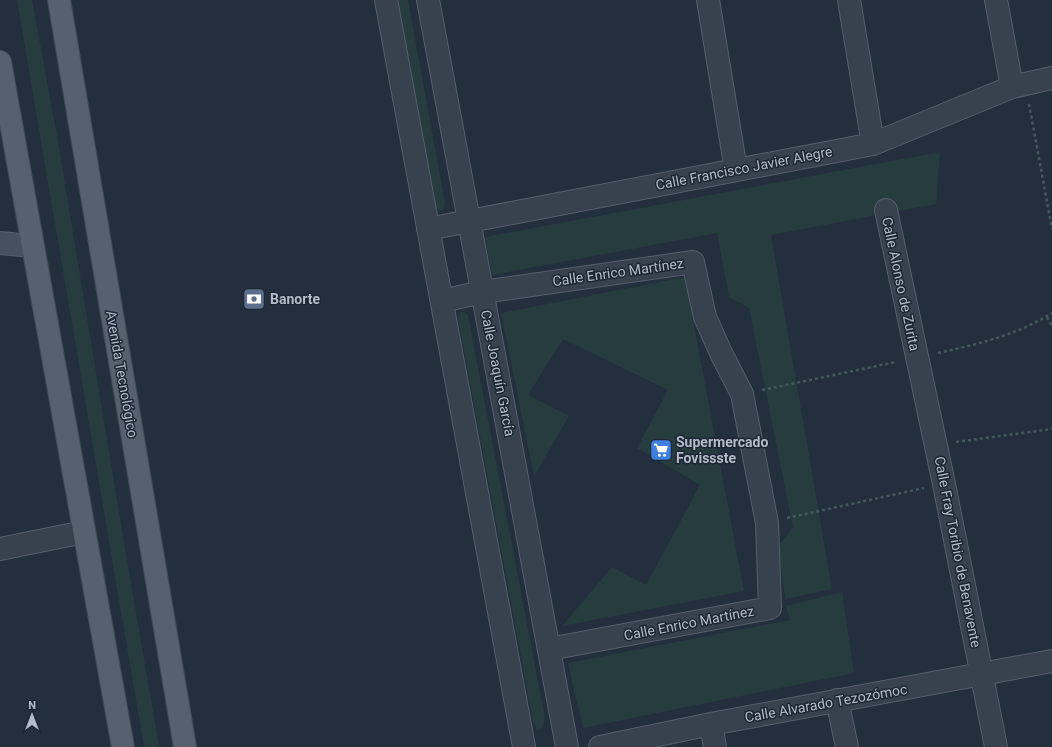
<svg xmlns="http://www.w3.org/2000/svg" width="1052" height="747" font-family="Roboto,sans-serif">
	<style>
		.green { fill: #263c3f }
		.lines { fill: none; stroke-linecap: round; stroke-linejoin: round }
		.minor-casing { stroke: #565f6c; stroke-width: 24 }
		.tertiary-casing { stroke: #565f6c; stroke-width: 24 }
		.secondary-casing { stroke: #565f6c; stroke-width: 24 }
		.primary-casing { stroke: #414a57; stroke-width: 24 }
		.path { stroke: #44595c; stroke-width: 2.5; stroke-dasharray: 3 3; stroke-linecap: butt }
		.minor { stroke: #38414e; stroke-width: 22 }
		.tertiary { stroke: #38414e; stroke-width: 22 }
		.secondary { stroke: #465061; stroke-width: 22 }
		.primary { stroke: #56606e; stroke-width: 22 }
		.labels { text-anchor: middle; stroke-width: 3; stroke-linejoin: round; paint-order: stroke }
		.street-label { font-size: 14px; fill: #b4bcc9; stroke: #1d2633 }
		.poi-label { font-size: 14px; font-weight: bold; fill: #b4bcc9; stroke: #1d2633; text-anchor: start }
	</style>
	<rect width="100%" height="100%" fill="#242f3e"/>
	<path class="green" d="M17,0H32L57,136L124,542L159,747H144Z
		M396,0H408L445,203L443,211L435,208Z
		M940,152L936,204L771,235L832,589L785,599L778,546L793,528L749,308L729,297L717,233L492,275L485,237Z
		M685,277L744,591L562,626L612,567L646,585L700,485L637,448L668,390L563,339L528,395L569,416L534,476L501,313Z
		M460,312H465L468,315L545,718L543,728L537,729L533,721L458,318Z
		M842,592L854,673L583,728L568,663L790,620L786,606Z"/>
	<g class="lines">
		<g class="minor-casing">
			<path id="minor" d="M386,0L524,747
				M428,0L567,747
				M708,0L736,170
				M849,0L873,144
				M996,0L1012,87
				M886,210L944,484L996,747
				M428,229L873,144L1012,87L1052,78
				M442,301L482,292L693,262L705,317L721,353L742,394L767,523L770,608L549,649
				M837,700L847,747
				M711,724L715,747
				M600,747L711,724L1052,661"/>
		</g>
		<g class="tertiary-casing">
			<path id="tertiary" d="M0,549L84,532"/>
		</g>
		<g class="secondary-casing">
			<path id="secondary" d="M0,243L32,246"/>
		</g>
		<g class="primary-casing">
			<path id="primary" d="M59,0L185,747
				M0,62L123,747"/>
		</g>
		<path class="path" d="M1029,104L1052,229
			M1047,317L1052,326
			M938,353C978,344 1017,335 1052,313
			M762,390L896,362
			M956,442L1052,429
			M787,518L924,488"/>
		<use href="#minor" class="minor"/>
		<use href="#tertiary" class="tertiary"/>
		<use href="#secondary" class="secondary"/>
		<use href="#primary" class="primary"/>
	</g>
	<defs>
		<g id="bank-square" transform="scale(1.15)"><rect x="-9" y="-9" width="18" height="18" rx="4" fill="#5c6f8a" stroke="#1d2633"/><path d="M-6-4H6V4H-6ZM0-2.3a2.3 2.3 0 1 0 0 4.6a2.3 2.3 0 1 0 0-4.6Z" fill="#fff"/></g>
		<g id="supermarket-square" transform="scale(1.15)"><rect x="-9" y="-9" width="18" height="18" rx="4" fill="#3f7fe0" stroke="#1d2633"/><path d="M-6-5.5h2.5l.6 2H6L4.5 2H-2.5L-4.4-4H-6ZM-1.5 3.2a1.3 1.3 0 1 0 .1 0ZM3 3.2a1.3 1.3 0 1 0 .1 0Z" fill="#fff"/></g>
	</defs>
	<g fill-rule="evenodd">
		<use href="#bank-square" x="254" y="299"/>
		<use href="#supermarket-square" x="661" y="450"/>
	</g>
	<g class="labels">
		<g class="street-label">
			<text transform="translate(744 168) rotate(-11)" y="5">Calle Francisco Javier Alegre</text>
			<text transform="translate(618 272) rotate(-8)" y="5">Calle Enrico Martínez</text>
			<text transform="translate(901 284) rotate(78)" y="5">Calle Alonso de Zurita</text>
			<text transform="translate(498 373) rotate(79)" y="5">Calle Joaquín García</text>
			<text transform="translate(122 374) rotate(80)" y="5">Avenida Tecnológico</text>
			<text transform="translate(958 552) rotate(79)" y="5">Calle Fray Toribio de Benavente</text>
			<text transform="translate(689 623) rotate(-11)" y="5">Calle Enrico Martínez</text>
			<text transform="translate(826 703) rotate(-10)" y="5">Calle Alvarado Tezozómoc</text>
		</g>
		<g class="poi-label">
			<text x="270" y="304">Banorte</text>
			<text x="676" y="447">Supermercado<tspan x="676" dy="16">Fovissste</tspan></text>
		</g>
	</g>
	<g transform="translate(32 715)" stroke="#1d2633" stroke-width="3" paint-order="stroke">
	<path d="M0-3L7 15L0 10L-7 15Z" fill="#b4bcc9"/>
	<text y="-6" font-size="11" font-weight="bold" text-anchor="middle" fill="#b4bcc9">N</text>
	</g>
</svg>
